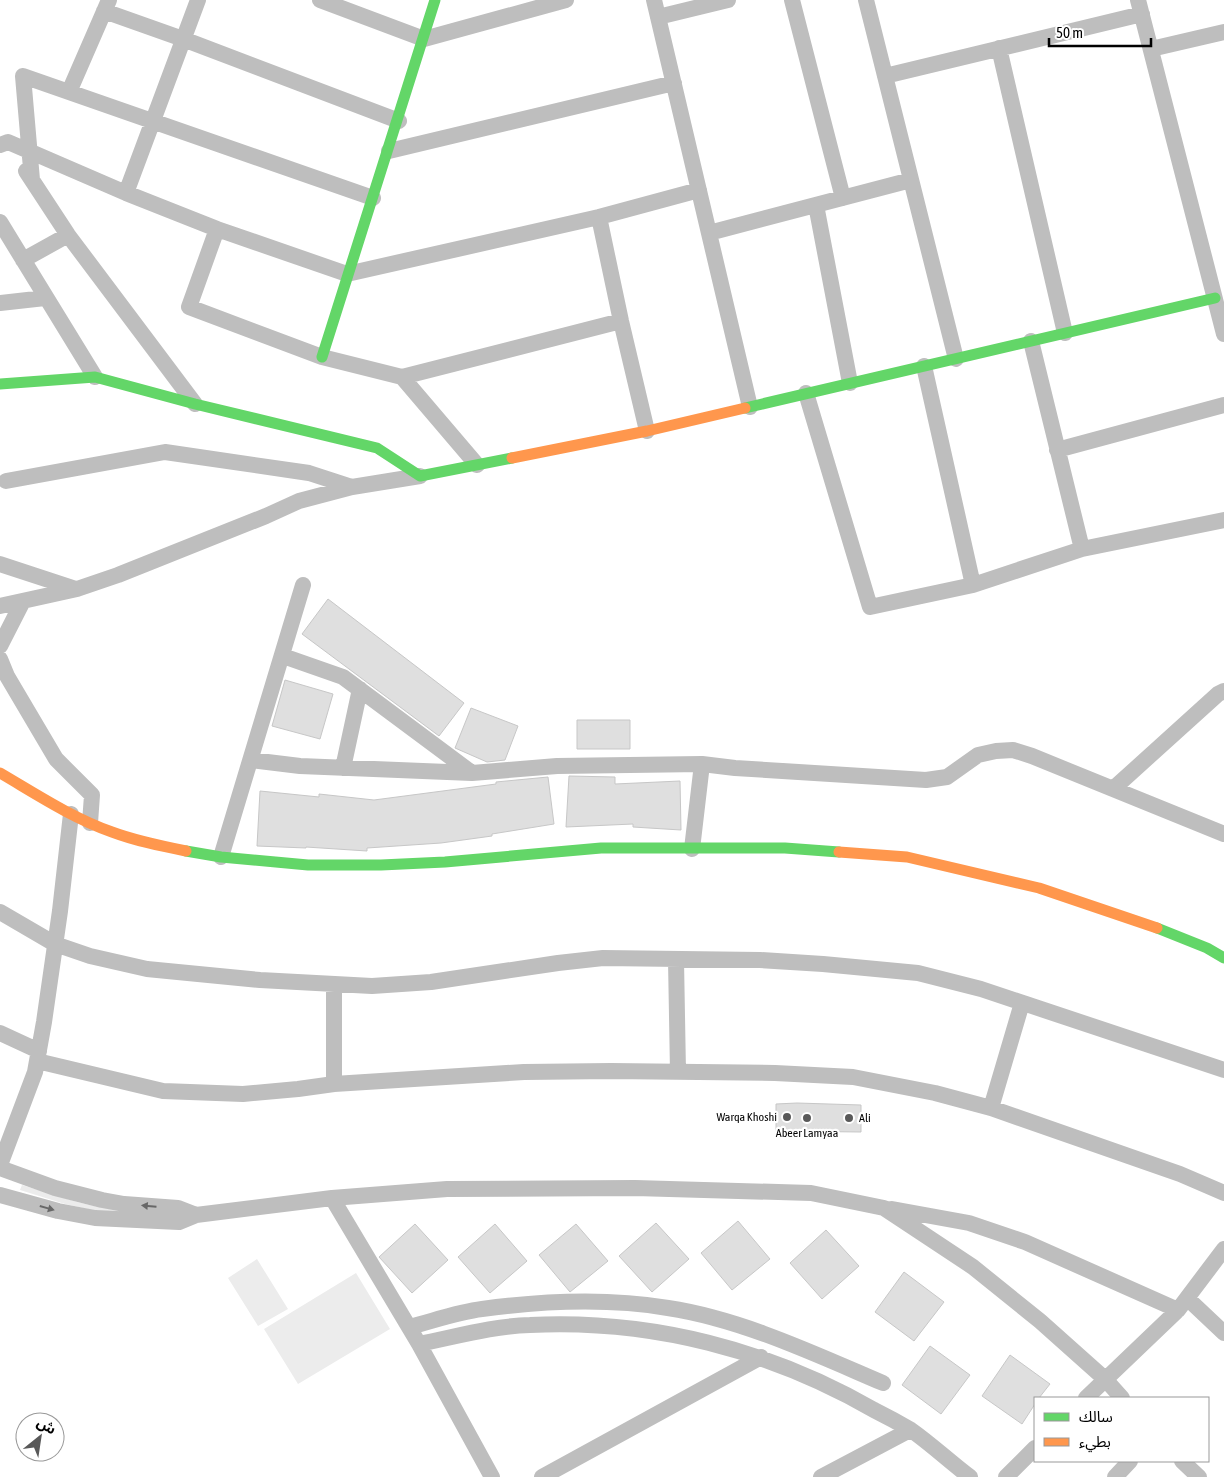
<svg xmlns="http://www.w3.org/2000/svg" width="1224" height="1477" font-family="'Asap Condensed','Noto Sans Arabic',sans-serif">
	<style>
		.green { fill: #ececec }
		.building { fill: #dfdfdf; stroke: #c7c7c7 }
		.lines { fill: none; stroke-linecap: round; stroke-linejoin: round }
		.street { stroke: #bebebe; stroke-width: 16 }
		.fast { stroke: #63d668; stroke-width: 11 }
		.slow { stroke: #ff974d; stroke-width: 11 }
		.oneway { fill: #686868 }
		.poi-dot { fill: #595959; stroke: #fff; stroke-width: 2 }
		.labels { text-anchor: middle; stroke-width: 4.5; stroke-linejoin: round; paint-order: stroke }
		.poi-label { font-size: 12px; fill: #000; stroke: #fff; text-anchor: end }
	</style>
	<rect width="100%" height="100%" fill="#fff"/>
	<path class="green" d="M22,1185L77,1202L98,1207L159,1215L107,1213L65,1204L20,1190Z
		M257,1259L288,1309L258,1326L228,1278Z
		M356,1273L390,1329L298,1384L264,1329Z"/>
	<path class="building" d="M328,599L464,703L439,736L302,634Z
		M285,680L333,694L320,739L272,726Z
		M471,708L518,726L505,760L487,762L455,748Z
		M577,720H630V749H577Z
		M569,776L615,777V784L680,781L681,830L633,827V824L566,827Z
		M548,777L554,824L492,834V836L441,843L367,848V851L306,847V848L257,846L260,791L319,797V794L374,800L496,784V782Z
		M797,1103L861,1105V1132L776,1131V1104Z
		M738,1221L770,1259L732,1290L701,1253Z
		M656,1223L689,1259L652,1292L619,1256Z
		M415,1224L448,1260L412,1293L379,1257Z
		M495,1224L527,1261L490,1293L458,1257Z
		M576,1224L608,1261L570,1292L539,1255Z
		M826,1230L859,1266L822,1299L790,1263Z
		M904,1272L944,1302L914,1341L875,1312Z
		M930,1346L970,1375L941,1414L902,1385Z
		M1010,1355L1050,1384L1039,1398H1035V1404L1022,1424L982,1396Z"/>
	<g class="lines">
		<path class="street" d="M320,0L424,39L566,0
			M654,0L750,407
			M792,0L843,198
			M866,0L956,359
			M1138,0L1224,334
			M104,11L183,39L399,121
			M658,17L728,0
			M999,48L1065,333
			M1151,49L1224,32
			M885,76L1142,14
			M69,92L109,0
			M0,145L8,142L126,193L217,229L347,274L599,217L699,190
			M389,151L674,83
			M26,171L68,235L195,404
			M32,180L23,76L373,198
			M126,193L198,0
			M816,205L850,383
			M599,217L621,321L647,431
			M0,222L95,377
			M217,229L189,307L322,357L402,377L477,465
			M709,233L911,180
			M23,260L68,235
			M0,303L45,298
			M1031,341L1082,549
			M924,366L973,585
			M402,377L621,321
			M806,393L870,607L973,585L1082,549L1224,520
			M1057,450L1224,405
			M6,481L165,452L309,473L352,487
			M0,564L76,589
			M0,606L77,589L118,575L266,516L299,501L352,487L420,476
			M0,646L23,601
			M283,656L343,677L472,773
			M0,659L7,676L56,759L92,795L90,823
			M251,760L300,766L472,773L557,766L702,764L735,768L926,780L947,777L978,755L996,751L1013,750L1032,756L1224,834
			M343,768L360,689
			M1113,789L1218,694L1224,691
			M692,849L702,764
			M221,857L303,585
			M0,912L55,944L90,956L147,969L260,980L372,986L431,982L558,963L603,958L760,960L823,964L918,973L981,989L1224,1070
			M676,960L678,1072
			M334,984V1084
			M0,1033L39,1051
			M37,1061L163,1091L243,1094L298,1089L334,1084L524,1072L611,1071L775,1073L853,1077L935,1093L991,1108L1180,1174L1224,1193
			M991,1108L1022,1003
			M0,1165L35,1072L44,1022L60,911L71,814
			M0,1168L55,1188L102,1200L124,1204L178,1208L196,1215
			M0,1195L58,1211L95,1218L179,1222L196,1215L332,1198L447,1189L635,1188L811,1193L884,1208L973,1267L1040,1321L1105,1379L1122,1398
			M332,1198L419,1344L492,1477
			M892,1209L969,1223L1025,1242L1178,1310
			M1188,1299L1224,1333
			M409,1327C433,1321 458,1312 482,1309C541,1301 609,1298 668,1308C741,1319 815,1354 883,1383
			M419,1344C455,1337 493,1326 530,1325C651,1319 770,1350 874,1410C886,1416 899,1423 911,1430C931,1444 950,1462 970,1477
			M1086,1398L1178,1310L1224,1249
			M1182,1461L1199,1477
			M542,1477L761,1357
			M821,1477L910,1430
			M1006,1477L1035,1448
			M1115,1477L1130,1461"/>
		<path class="fast" d="M322,357L435,0
			M0,384L95,377L195,404L377,448L420,476L512,458
			M745,408L1215,298
			M186,851L221,857L308,865H381L445,862L601,848H785L839,852
			M1157,928L1207,948L1224,958"/>
		<path class="slow" d="M512,458L647,431L745,408
			M0,773C36,794 72,818 112,832C136,841 161,846 186,851
			M839,852L907,857L1039,888L1157,928"/>
	</g>
	<defs><path id="oneway-solid" d="M-6-.8H1V-3.2L6.5 0L1 3.2V.8H-6Z" transform="scale(1.25)"/></defs>
	<g class="oneway">
		<use href="#oneway-solid" transform="translate(149 1206) rotate(-175)"/>
		<use href="#oneway-solid" transform="translate(47 1208) rotate(16)"/>
	</g>
	<g class="poi-dot">
		<circle cx="787" cy="1117" r="5"/>
		<circle cx="807" cy="1118" r="5"/>
		<circle cx="849" cy="1118" r="5"/>
	</g>
	<g class="labels">
		<g class="poi-label">
			<text x="777" y="1121">Warqa Khoshi</text>
			<text x="859" y="1122" text-anchor="start">Ali</text>
			<text x="807" y="1137" text-anchor="middle">Abeer Lamyaa</text>
		</g>
	</g>
	<rect x="1034" y="1397" width="175" height="65" fill="#ffffff" stroke="#999999"/>
	<rect x="1044" y="1413" width="25" height="8" fill="#63d668" stroke="#999999"/>
	<text x="1079" y="1422" font-size="15" fill="#000000">سالك</text>
	<rect x="1044" y="1438" width="25" height="8" fill="#ff974d" stroke="#999999"/>
	<text x="1079" y="1447" font-size="15" fill="#000000">بطيء</text>
	<g transform="translate(40 1437) rotate(30)"><circle r="24" fill="#ffffff" stroke="#999999"/>
	<path d="M0-4L9 19L0 12L-9 19Z" fill="#595959"/>
	<text y="-8" font-size="14" font-weight="bold" text-anchor="middle" fill="#000000">ش</text>
	</g>
	<path d="M1049 38v8h102v-8" fill="none" stroke="#000000" stroke-width="2.5"/>
	<text x="1056" y="38" font-size="15" fill="#000000" stroke="#ffffff" stroke-width="4" paint-order="stroke">50 m</text>
</svg>
